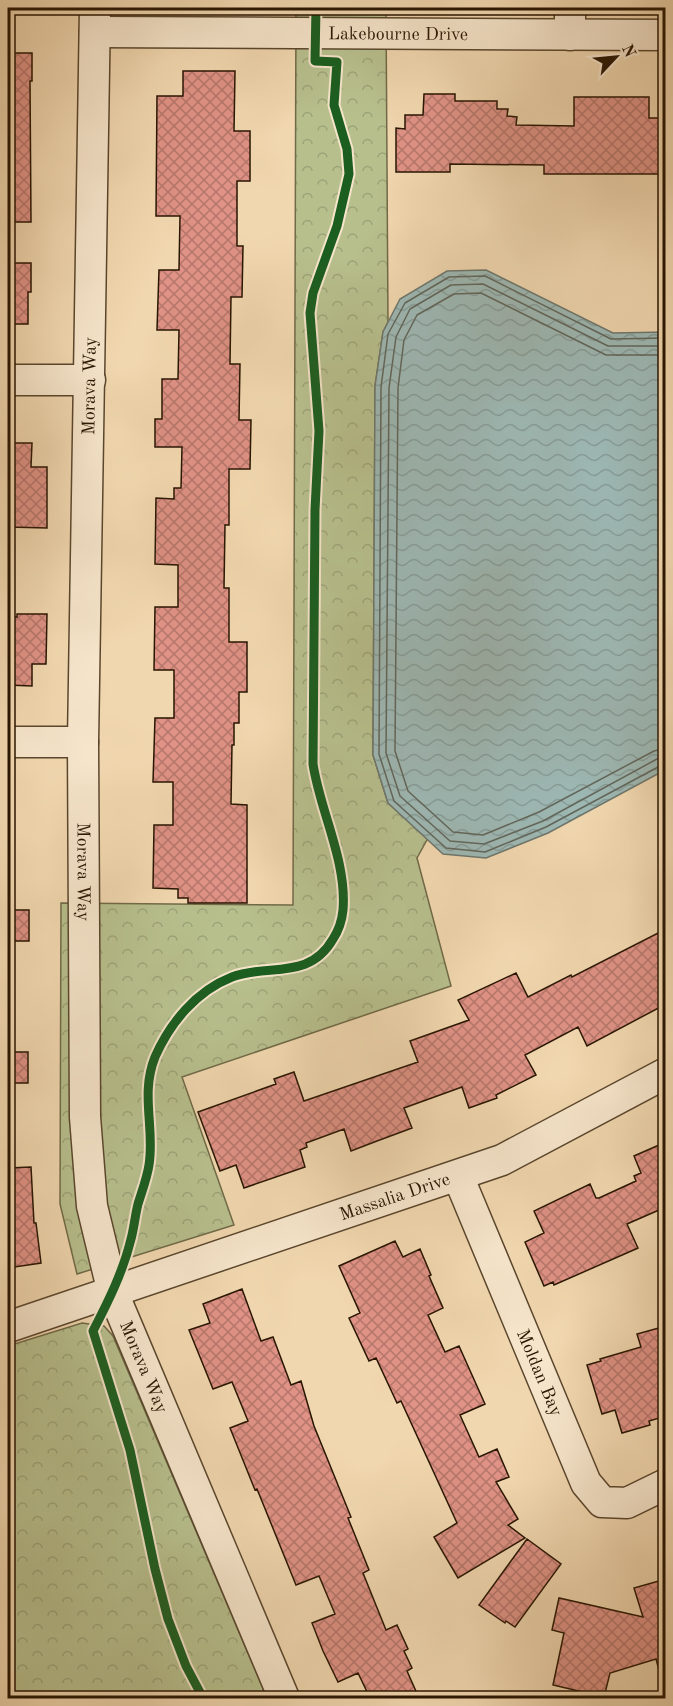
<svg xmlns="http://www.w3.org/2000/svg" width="673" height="1706" font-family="'Old Standard TT',serif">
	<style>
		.park { fill: url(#park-crowns); stroke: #706a48; stroke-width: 1.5 }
		.water { fill: url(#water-waves); stroke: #6e776d; stroke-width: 1.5 }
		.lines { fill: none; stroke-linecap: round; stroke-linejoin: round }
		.shore { stroke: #62665b; stroke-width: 1.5 }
		.building { fill: url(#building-cross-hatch); stroke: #281502; stroke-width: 1.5 }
		.minor-casing { stroke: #5a462d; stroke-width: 33 }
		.minor { stroke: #f6e5cb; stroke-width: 30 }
		.cycleway-casing { stroke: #f6e5cb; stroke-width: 13 }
		.cycleway { stroke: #1b5e20; stroke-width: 9 }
		.labels { text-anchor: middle; stroke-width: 4.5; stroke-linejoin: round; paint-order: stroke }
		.street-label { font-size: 18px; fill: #281502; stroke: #f6e5cb }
	</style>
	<defs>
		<pattern id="park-crowns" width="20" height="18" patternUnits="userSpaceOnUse" patternTransform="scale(1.5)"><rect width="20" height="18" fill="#b7bf8d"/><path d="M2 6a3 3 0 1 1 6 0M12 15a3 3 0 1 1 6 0" fill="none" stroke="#9da378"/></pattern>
		<pattern id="water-waves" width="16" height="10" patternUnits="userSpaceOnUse" patternTransform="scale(1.5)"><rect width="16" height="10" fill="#9db8b4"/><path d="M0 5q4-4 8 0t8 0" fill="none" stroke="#879d99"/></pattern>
		<pattern id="building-cross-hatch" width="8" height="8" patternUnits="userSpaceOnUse" patternTransform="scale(1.5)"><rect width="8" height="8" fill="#df9285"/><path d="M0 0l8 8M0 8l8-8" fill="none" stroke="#b5766b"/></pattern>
	</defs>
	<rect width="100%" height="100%" fill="#f1d7af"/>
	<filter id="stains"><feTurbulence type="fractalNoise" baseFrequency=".00333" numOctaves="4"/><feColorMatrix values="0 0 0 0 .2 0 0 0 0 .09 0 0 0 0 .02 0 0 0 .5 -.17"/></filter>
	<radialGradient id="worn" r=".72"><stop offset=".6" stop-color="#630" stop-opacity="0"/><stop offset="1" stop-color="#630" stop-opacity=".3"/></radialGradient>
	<path class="park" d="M296,8H386L388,322L383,332L375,386L373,755L388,803L428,838L417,858L451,986L182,1077L234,1225L77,1274L60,1204L61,903L293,905Z
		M82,1323L104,1326L113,1336L267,1698H8V1513L11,1512L8,1346Z"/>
	<path class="water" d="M486,270L613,333L666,332L665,770L548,833L486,858L443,854L388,803L373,755L375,386L383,332L400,299L447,271Z"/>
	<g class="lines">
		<path class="shore" d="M666,338L611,339L485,276L449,277L405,303L388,334L381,387L379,754L394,801L446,848L485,852L546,827L660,766L666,765
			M666,346H608L483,284L451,285L410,309L396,337L389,388L386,753L400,796L450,841L484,844L543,821L657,759L666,758
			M666,355H606L481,293L454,294L417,315L404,340L398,388L395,751L408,791L453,832L483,835L539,812L654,751L666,748"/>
	</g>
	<path class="building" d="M8,53H32V81H30L31,222H8Z
		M183,71H235L234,131H250V181H237V246H243L242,297H231L230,364H240L239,420H251L250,469H229V525H225L224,588H229V642H247V692H239V723H234V745H232L231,804L247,805V903H188V898H178V889L153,888L154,825H173V782H153L155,718H174V670H154L155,607H178V565L155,564L156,498L174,499V488H181L182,447H155V419H162V379H178L179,330H157L159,270H179L180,216H156L157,96H183Z
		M424,94H455V101H497V109H508L507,116L517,117L516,125L574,126V97H649V118H666V174H544V165L450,164V172H396V128L405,129V115H423Z
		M8,263H31V292H28V324H8Z
		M8,443H32L31,467H47V528L8,527Z
		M17,614H47L46,664H32V686L8,685V617H17Z
		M8,910H29V941H8Z
		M666,929V1004L587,1046L578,1027L525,1055L536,1075L496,1095L497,1098L469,1108L462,1087L404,1108L412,1128L377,1141L351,1151L344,1129L306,1143L307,1147L300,1150L305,1167L244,1188L236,1165L220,1171L198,1112L276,1084L274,1079L294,1072L304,1101L418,1062L410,1041L469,1020L458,1000L516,973L528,997L571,975L572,977Z
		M8,1052H28V1083H8Z
		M666,1142V1207L627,1224L638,1248L554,1285L553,1282L544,1286L525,1242L544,1233L534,1211L590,1184L596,1198H599L636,1181L634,1176L641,1173L634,1156Z
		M31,1167L34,1223H36L41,1263L8,1268V1168Z
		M395,1241L403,1257L420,1249L431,1275L429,1276L443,1308L428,1315L445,1352L459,1346L485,1404L460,1415L479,1457L497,1449L509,1477L496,1482L518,1519L508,1525L525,1538L458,1578L434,1537L457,1523L401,1401L397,1403L376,1358L369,1361L349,1318L360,1313L339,1266Z
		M242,1289L261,1341L273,1337L291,1385L301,1381L314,1426L351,1517L348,1518L369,1570L363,1573L386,1630L397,1625L408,1649L404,1651L412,1668L407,1671L419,1698H370L358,1673L338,1682L323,1651L312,1623L335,1614L319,1576L296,1585L257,1489L255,1490L230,1428L248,1421L232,1382L213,1389L189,1330L210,1323L203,1304Z
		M666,1326V1416L649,1421L650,1425L622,1433L615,1410L602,1414L587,1365L601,1361L600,1359L641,1347L637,1334Z
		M527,1539L561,1564L515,1627L506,1621L505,1623L479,1605Z
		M666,1579V1673L660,1674L656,1659L610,1673L604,1697L553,1685L564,1633L552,1630L559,1598L643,1617L634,1588Z"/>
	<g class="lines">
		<g class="minor-casing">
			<g id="minor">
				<path id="s1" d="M95,8L83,742L85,1117L92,1206L113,1293L284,1698"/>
				<path id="s2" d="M95,32L666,35"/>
				<path d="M570,35V8"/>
				<path d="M8,380H90"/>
				<path d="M8,742H83"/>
				<path id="s3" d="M458,1176L586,1483L602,1502L627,1503L666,1484"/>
				<path id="s4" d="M8,1327L502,1160L666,1073"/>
			</g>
		</g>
		<use href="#minor" class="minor"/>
		<g class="cycleway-casing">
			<path id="cycleway" d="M203,1698L186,1666L168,1619L155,1569L130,1450L93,1331C108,1302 123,1272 131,1239C134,1228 135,1216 138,1204C142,1191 147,1178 149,1165C155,1128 140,1094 155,1057C170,1023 196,991 232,977C268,963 309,981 333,939C339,930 342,920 343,910C347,861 320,811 313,764L315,510L319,431L310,313L313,293L337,226L349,174L347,149L334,105L337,62L315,61L316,8"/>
		</g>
		<use href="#cycleway" class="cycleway"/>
	</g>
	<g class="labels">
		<g class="street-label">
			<text dy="6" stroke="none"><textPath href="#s2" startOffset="303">Lakebourne Drive</textPath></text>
			<text transform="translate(89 386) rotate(-89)" y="6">Morava Way</text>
			<text dy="6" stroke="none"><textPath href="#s1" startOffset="864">Morava Way</textPath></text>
			<text dy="6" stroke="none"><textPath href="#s4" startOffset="408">Massalia Drive</textPath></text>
			<text dy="6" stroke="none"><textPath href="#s1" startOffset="1368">Morava Way</textPath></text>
			<text dy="6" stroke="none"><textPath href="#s3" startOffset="213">Moldan Bay</textPath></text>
		</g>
	</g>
	<rect width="673" height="1706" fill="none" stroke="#f1d7af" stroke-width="30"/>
	<rect x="9" y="9" width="655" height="1688" fill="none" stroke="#281502" stroke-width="3"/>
	<rect x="15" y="15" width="643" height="1676" fill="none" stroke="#281502" stroke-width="1.5"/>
	<g transform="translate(616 57) rotate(64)" stroke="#f6e5cb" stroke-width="4.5" paint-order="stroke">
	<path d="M0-4.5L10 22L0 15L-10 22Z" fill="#281502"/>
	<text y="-9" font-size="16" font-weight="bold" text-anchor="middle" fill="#281502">N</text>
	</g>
	<rect width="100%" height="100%" filter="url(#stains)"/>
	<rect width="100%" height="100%" fill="url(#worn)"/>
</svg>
